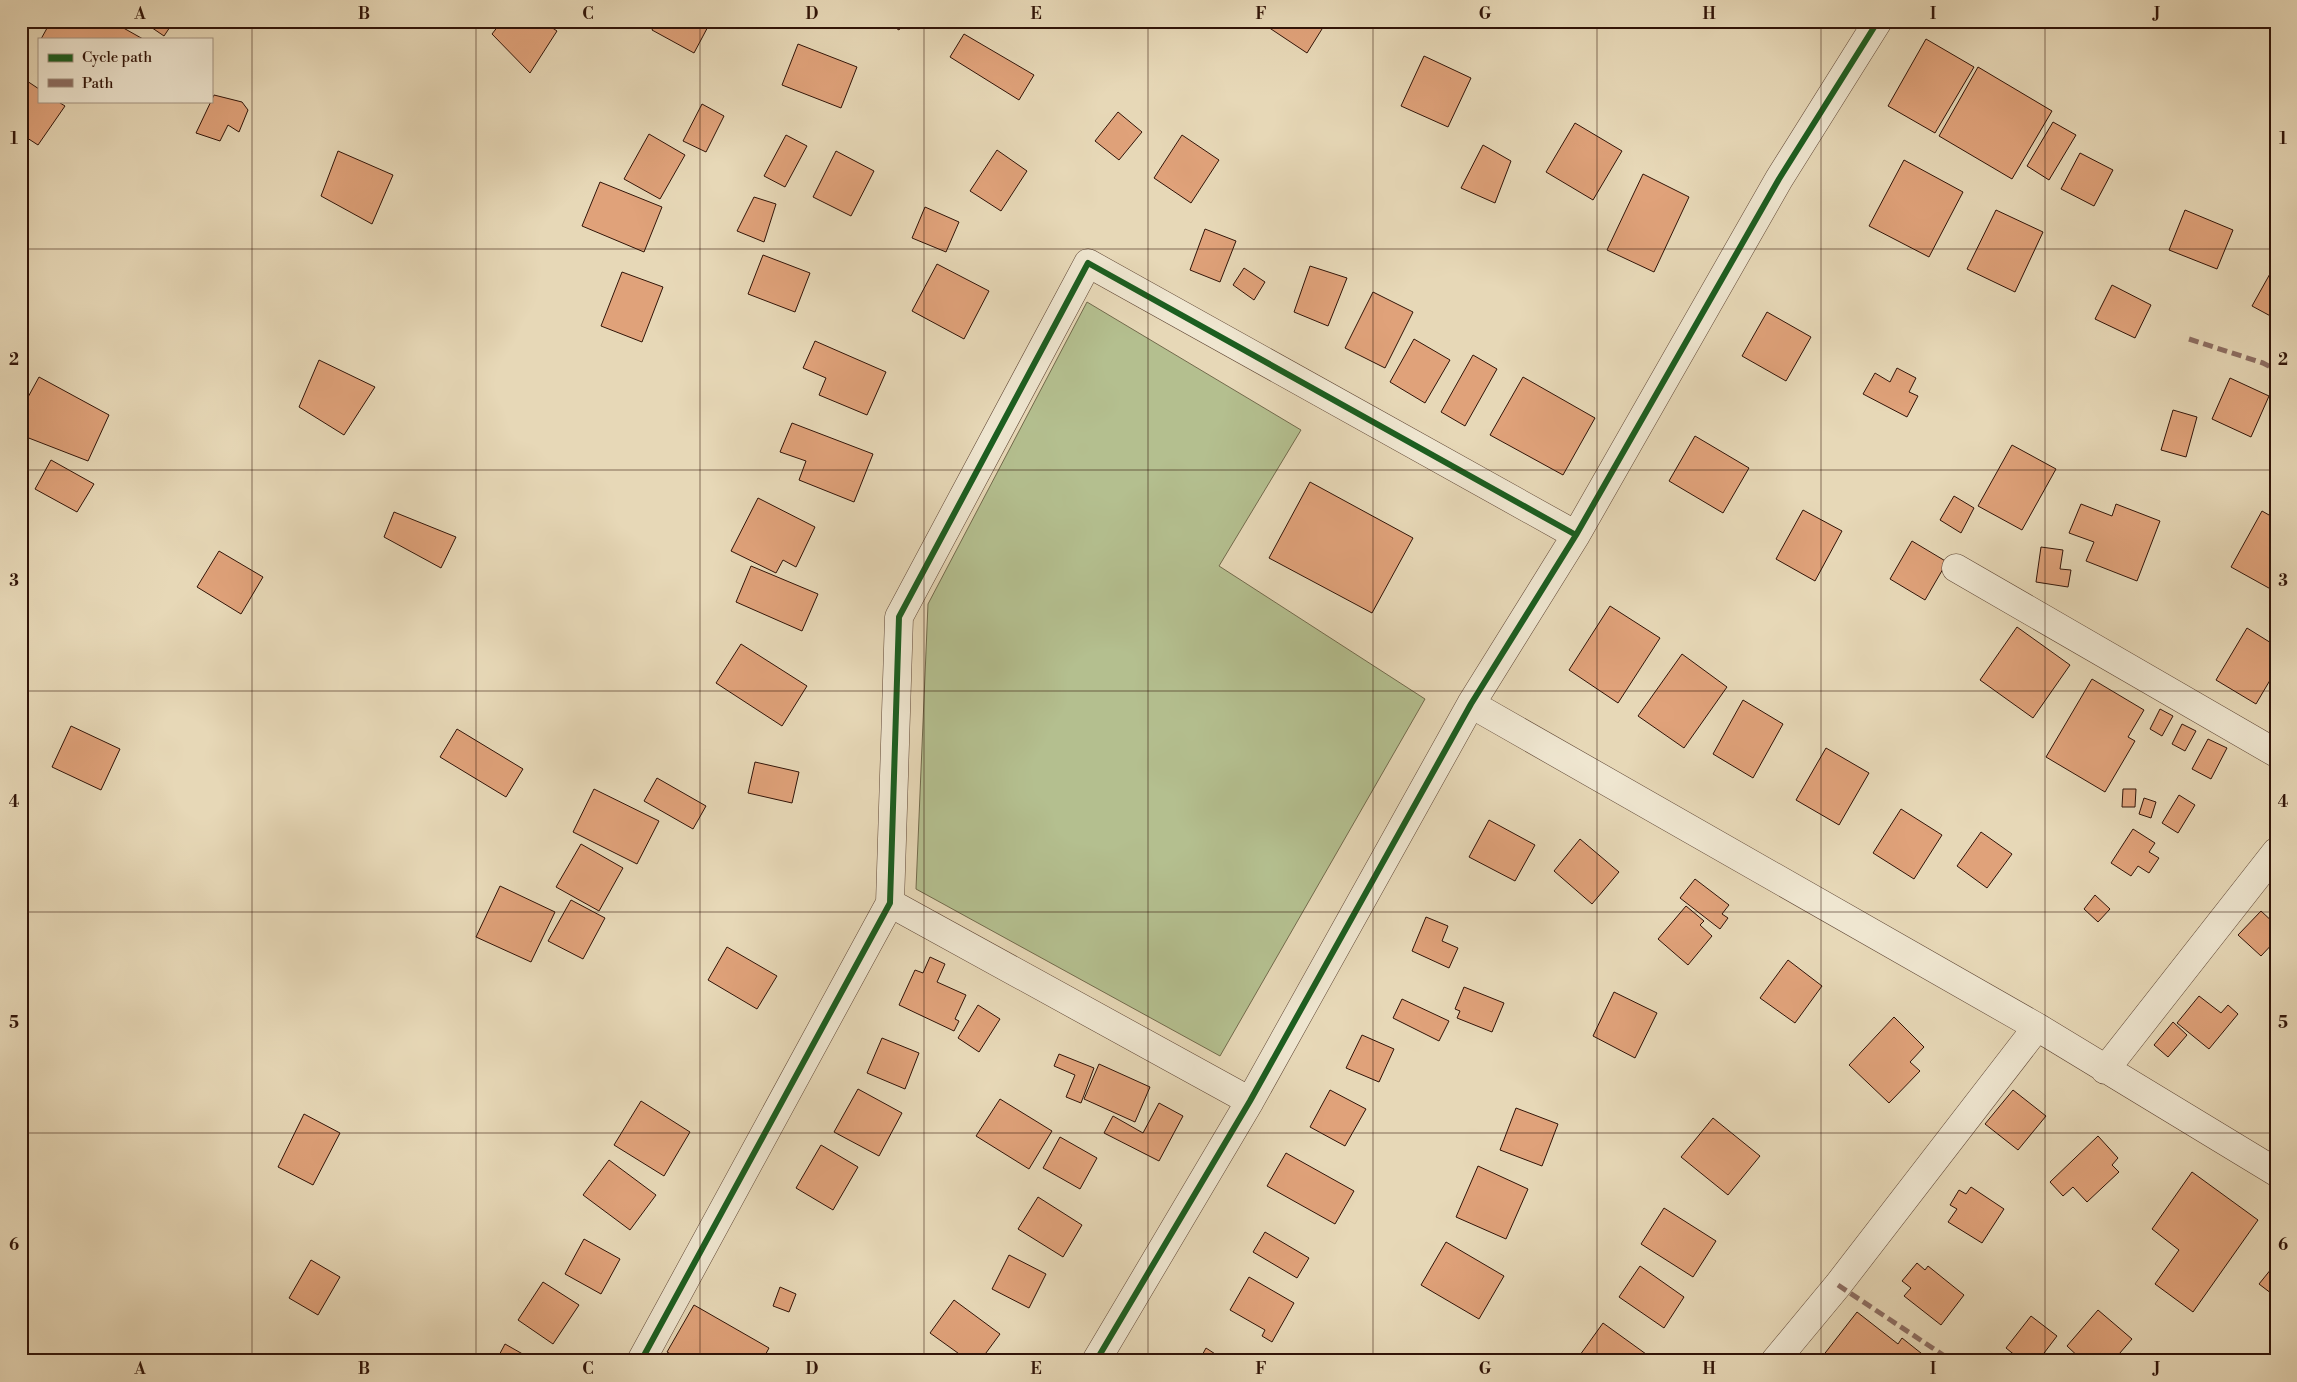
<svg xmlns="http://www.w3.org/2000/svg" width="2297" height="1382" font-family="'Libre Bodoni',serif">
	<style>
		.green { fill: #b4bf8f; stroke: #726a4c }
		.building { fill: #e0a27a; stroke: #311408 }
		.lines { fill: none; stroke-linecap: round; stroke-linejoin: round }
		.minor-casing { stroke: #5e4534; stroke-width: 29 }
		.minor { stroke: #efe6d0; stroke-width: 28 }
		.quiet { stroke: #8d6e63; stroke-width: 5; stroke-dasharray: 10 5; stroke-linecap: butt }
		.cycleway-casing { stroke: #efe6d0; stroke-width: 9 }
		.cycleway { stroke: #1b5e20; stroke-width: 6 }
		.grid { fill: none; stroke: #311408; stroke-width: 1; stroke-opacity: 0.55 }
		.neatline { fill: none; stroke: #311408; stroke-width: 2 }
		.grid-label { font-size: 16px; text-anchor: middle; font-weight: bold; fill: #311408 }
	</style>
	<rect width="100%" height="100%" fill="#e7d8b7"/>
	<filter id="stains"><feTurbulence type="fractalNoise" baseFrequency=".004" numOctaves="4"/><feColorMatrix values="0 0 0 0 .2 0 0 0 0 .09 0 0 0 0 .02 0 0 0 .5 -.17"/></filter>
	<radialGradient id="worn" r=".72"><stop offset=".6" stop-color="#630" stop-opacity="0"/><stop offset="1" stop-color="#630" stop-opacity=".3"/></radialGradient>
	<path class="green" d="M1087,302L1301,430L1219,566L1425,699L1220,1056L916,889L928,604Z"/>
	<path class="building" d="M51,21H111L143,39H41Z
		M142,21H174L164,36Z
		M502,21H542L557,31L530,73L492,34Z
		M656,21H711L694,53L652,30Z
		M884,21H905L899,30Z
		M1259,21H1327L1307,53Z
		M2259,21H2276V30L2272,28Z
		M964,34L1034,75L1019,100L950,57Z
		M1926,39L1974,67L1935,133L1888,106Z
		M798,44L857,67L841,108L782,85Z
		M1424,56L1471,78L1448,127L1401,106Z
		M1978,67L2052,111L2012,179L1939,136Z
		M21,77L39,89V101H57L65,106L38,145L21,134Z
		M214,95L242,102L248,110L239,132L228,125L220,141L196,133Z
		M702,104L724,116L706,152L683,141Z
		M1118,112L1142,132L1119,160L1095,141Z
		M2053,122L2076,135L2049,180L2027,166Z
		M1575,123L1622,151L1593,200L1546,172Z
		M649,134L685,155L660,199L624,179Z
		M786,135L807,146L785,187L764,176Z
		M1182,135L1219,160L1191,203L1154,178Z
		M1483,145L1511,161L1495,203L1461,188Z
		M997,150L1027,171L1001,211L970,191Z
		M338,151L393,175L372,224L321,196Z
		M836,151L874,171L851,216L813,197Z
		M2080,153L2113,170L2094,206L2061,189Z
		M1904,160L1963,192L1929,257L1869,226Z
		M1643,174L1689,197L1654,272L1607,250Z
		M600,182L662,207L644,252L582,226Z
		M754,197L776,204L764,242L737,231Z
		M925,207L959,222L946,252L912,238Z
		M1996,210L2043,232L2015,292L1967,269Z
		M2185,210L2233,230L2217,269L2169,250Z
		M1205,229L1236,241L1220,282L1190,270Z
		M763,255L810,273L795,312L748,294Z
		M2276,263V319L2252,306Z
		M937,264L989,291L964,339L912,311Z
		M1310,266L1347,278L1328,326L1294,312Z
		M1244,268L1265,282L1254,300L1233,285Z
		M622,272L663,287L642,342L601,326Z
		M2112,285L2151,305L2135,338L2095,319Z
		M1373,292L1413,312L1385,368L1345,348Z
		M1767,312L1811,337L1786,381L1742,356Z
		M1414,339L1450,360L1425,403L1390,382Z
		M815,341L886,372L867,415L819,395L826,378L803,368Z
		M1473,355L1497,369L1465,426L1441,412Z
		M319,360L375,387L344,435L299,407Z
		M1897,368L1916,378L1909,392L1918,396L1907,417L1863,394L1875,373L1890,382Z
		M39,377L109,415L88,461L21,435V410Z
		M1523,377L1595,418L1563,475L1490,435Z
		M2230,378L2269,396L2251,437L2212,419Z
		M2173,410L2197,417L2186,457L2161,450Z
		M792,423L873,454L854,502L799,480L806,461L780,452Z
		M1695,436L1749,468L1723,513L1669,481Z
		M2012,445L2056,469L2022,530L1978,506Z
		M51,460L94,484L77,512L35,489Z
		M1310,482L1413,538L1372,613L1269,558Z
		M1954,496L1974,508L1961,533L1940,520Z
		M758,498L815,527L796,567L783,560L776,573L731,551Z
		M2081,504L2112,516L2116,504L2160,521L2137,581L2086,561L2094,542L2069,533Z
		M1803,510L1842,531L1815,581L1776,559Z
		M2262,511L2276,519V592L2231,567Z
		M394,512L456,537L441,568L384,537Z
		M1912,541L1947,562L1925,600L1890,579Z
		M2041,547L2063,550L2060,569L2071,570L2068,587L2036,582Z
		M219,551L263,577L241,614L197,587Z
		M751,566L818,594L802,631L736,602Z
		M1610,606L1660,638L1618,703L1569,670Z
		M2017,627L2070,665L2033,718L1980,680Z
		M2247,628L2276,646V670L2256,704L2216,680Z
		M741,644L807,686L782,726L716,683Z
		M1682,654L1727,687L1684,748L1638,716Z
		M2092,679L2144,710L2128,737L2135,741L2105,792L2046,757Z
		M1743,700L1783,724L1753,778L1713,754Z
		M2160,709L2173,716L2162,736L2150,729Z
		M2182,724L2196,731L2185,751L2172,744Z
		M71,726L120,749L101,790L52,767Z
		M457,729L523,769L506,797L440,757Z
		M2208,739L2227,748L2211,779L2192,769Z
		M1826,748L1869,773L1839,825L1796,800Z
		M755,762L799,772L792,803L748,793Z
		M657,778L706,806L693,829L644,801Z
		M594,789L659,821L637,864L573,832Z
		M2123,789H2136L2135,807H2122Z
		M2179,795L2195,805L2178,833L2162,823Z
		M2144,798L2156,802L2151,818L2139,814Z
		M1901,809L1942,835L1914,879L1873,853Z
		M1489,820L1535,845L1515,881L1469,857Z
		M2133,829L2155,843L2149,852L2159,858L2149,873L2138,866L2131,876L2111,863Z
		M1981,832L2012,854L1987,888L1957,866Z
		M1580,839L1619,872L1592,904L1554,871Z
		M581,844L623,868L599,911L556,887Z
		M1695,879L1729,905L1722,914L1728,918L1720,929L1680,898Z
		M500,886L555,912L531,962L476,937Z
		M2095,895L2110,909L2098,922L2084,909Z
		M571,900L605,918L583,959L548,941Z
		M1686,906L1704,921L1700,925L1712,936L1688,965L1658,939Z
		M2261,911L2276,925V940L2261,956L2238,935Z
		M1426,917L1448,926L1442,941L1458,948L1449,968L1412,951Z
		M727,947L777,976L757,1009L708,980Z
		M930,957L945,964L937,982L966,995L955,1019L959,1021L954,1031L899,1005L915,970L923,973Z
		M1788,960L1822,986L1795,1023L1760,998Z
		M1464,987L1504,1003L1492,1032L1457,1018L1460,1011L1455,1009Z
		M1614,992L1657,1013L1635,1058L1593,1036Z
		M2199,996L2221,1013L2228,1005L2238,1014L2209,1049L2177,1023Z
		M1402,999L1449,1021L1439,1041L1393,1018Z
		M978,1005L1000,1019L979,1052L958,1038Z
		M1894,1017L1924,1047L1910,1062L1920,1071L1889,1103L1849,1065Z
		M2173,1022L2187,1035L2168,1057L2154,1045Z
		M1362,1035L1394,1049L1379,1082L1346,1068Z
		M882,1038L919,1053L905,1089L867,1073Z
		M1059,1054L1094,1068L1081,1103L1066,1097L1075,1075L1054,1066Z
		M1099,1064L1150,1087L1135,1122L1084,1099Z
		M858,1089L902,1113L879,1156L834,1132Z
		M1330,1090L1366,1109L1345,1146L1310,1127Z
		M2013,1090L2046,1116L2018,1150L1985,1124Z
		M1000,1099L1052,1131L1029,1169L976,1136Z
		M641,1101L690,1132L664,1176L614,1145Z
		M1159,1103L1183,1116L1159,1161L1104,1133L1113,1116L1143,1133Z
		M1516,1108L1558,1124L1542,1166L1500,1150Z
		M304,1114L340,1133L313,1185L278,1167Z
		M1713,1118L1760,1156L1728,1195L1681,1157Z
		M2098,1136L2118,1158L2112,1165L2119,1172L2087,1202L2073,1187L2063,1196L2050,1182Z
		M1060,1137L1097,1158L1080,1189L1043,1168Z
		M821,1145L858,1167L833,1210L796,1188Z
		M1286,1153L1354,1191L1335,1224L1267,1186Z
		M609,1160L656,1195L630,1230L583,1195Z
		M1478,1166L1528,1189L1506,1239L1456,1217Z
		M2192,1172L2258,1220L2193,1312L2155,1284L2179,1250L2152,1229Z
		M1971,1187L2004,1209L1982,1243L1948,1222L1957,1209L1950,1205L1959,1190L1966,1194Z
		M1038,1197L1082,1225L1063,1257L1018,1229Z
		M1664,1208L1716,1241L1693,1277L1641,1244Z
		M1265,1232L1309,1258L1297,1278L1253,1252Z
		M584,1239L620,1259L601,1294L565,1274Z
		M1446,1242L1504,1276L1479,1319L1421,1285Z
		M1009,1255L1046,1274L1029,1308L992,1289Z
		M311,1260L340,1277L318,1315L289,1298Z
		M1917,1263L1925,1270L1928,1266L1964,1295L1941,1325L1904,1296L1911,1288L1902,1281Z
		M2276,1263V1297L2259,1284Z
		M1640,1266L1684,1297L1664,1328L1619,1297Z
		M1249,1277L1294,1303L1272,1342L1262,1336L1265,1330L1230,1310Z
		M543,1282L579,1305L553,1344L518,1320Z
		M780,1287L796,1294L789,1312L773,1306Z
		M954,1300L1000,1334L980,1361H969L930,1333Z
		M694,1305L769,1348L762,1361H683L667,1352Z
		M2098,1310L2132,1339L2113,1361H2083L2067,1346Z
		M1857,1312L1898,1344L1902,1338L1931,1361H1826L1822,1357Z
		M2031,1316L2057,1336L2038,1361H2022L2006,1348Z
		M1603,1323L1646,1354L1641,1361H1588L1580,1355Z
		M505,1344L535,1361H496Z
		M1206,1348L1226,1361H1199Z"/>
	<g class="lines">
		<g class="minor-casing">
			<path id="minor" d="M1956,568L2276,753
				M1471,704L2037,1027L2276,1172
				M890,903L1250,1101
				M2105,1070L2276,852
				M641,1361L890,903L899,617L1088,263L1576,535
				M1096,1361L1250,1101L1471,704L1576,535L1779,179L1878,21
				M1775,1361L1838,1285L2037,1027"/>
		</g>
		<use href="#minor" class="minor"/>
		<path class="quiet" d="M2189,339L2263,363L2276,370
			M1838,1285L1952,1361"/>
		<g class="cycleway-casing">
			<path id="cycleway" d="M641,1361L890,903L899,617L1088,263L1576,535
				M1096,1361L1250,1101L1471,704L1576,535L1779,179L1878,21"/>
		</g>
		<use href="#cycleway" class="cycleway"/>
	</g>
	<path class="grid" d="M252,21V1361M476,21V1361M700,21V1361M924,21V1361M1148,21V1361M1373,21V1361M1597,21V1361M1821,21V1361M2045,21V1361M21,249H2276M21,470H2276M21,691H2276M21,912H2276M21,1133H2276"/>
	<rect width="2297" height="1382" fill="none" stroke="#e7d8b7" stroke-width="55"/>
	<rect x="38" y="38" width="175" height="65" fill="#efe6d0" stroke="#a39280"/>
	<rect x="48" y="54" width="25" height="8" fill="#1b5e20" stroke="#a39280"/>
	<text x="82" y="62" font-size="15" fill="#311408">Cycle path</text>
	<rect x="48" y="79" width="25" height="8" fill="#8d6e63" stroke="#a39280"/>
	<text x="82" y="88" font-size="15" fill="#311408">Path</text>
	<rect x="28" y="28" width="2242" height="1326" class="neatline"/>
	<g class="grid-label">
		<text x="140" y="19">A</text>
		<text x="364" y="19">B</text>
		<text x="588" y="19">C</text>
		<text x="812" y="19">D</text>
		<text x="1036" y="19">E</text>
		<text x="1261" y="19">F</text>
		<text x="1485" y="19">G</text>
		<text x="1709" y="19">H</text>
		<text x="1933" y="19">I</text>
		<text x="2157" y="19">J</text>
		<text x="14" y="144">1</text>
		<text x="2283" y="144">1</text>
		<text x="14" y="365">2</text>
		<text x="2283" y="365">2</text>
		<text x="14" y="586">3</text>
		<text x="2283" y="586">3</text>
		<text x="14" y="807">4</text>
		<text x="2283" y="807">4</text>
		<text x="14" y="1028">5</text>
		<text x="2283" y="1028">5</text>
		<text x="14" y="1250">6</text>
		<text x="2283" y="1250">6</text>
		<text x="140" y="1374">A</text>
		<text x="364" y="1374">B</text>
		<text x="588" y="1374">C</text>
		<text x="812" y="1374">D</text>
		<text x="1036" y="1374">E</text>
		<text x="1261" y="1374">F</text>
		<text x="1485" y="1374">G</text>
		<text x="1709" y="1374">H</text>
		<text x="1933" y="1374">I</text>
		<text x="2157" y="1374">J</text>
	</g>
	<rect width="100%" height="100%" filter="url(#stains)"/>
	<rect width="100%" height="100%" fill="url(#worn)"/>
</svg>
